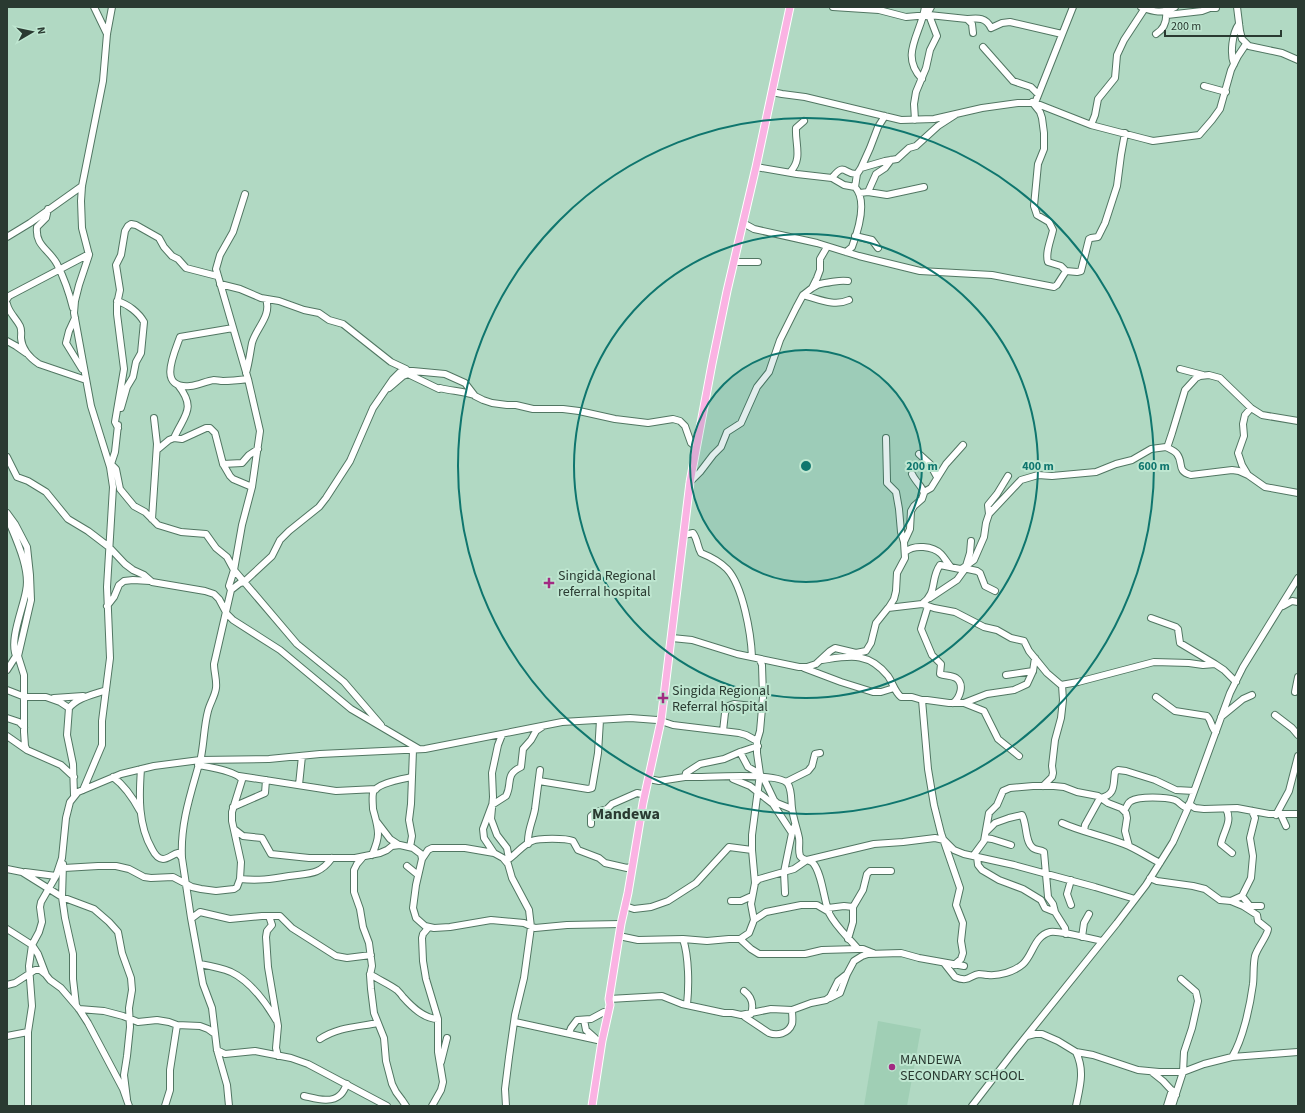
<svg xmlns="http://www.w3.org/2000/svg" width="1305" height="1113" font-family="'Source Sans 3',sans-serif">
	<style>
		.built { fill: #a0cfb5 }
		.lines { fill: none; stroke-linecap: round; stroke-linejoin: round }
		.minor-casing { stroke: #517662; stroke-width: 8 }
		.major-casing { stroke: #fff; stroke-width: 9 }
		.minor { stroke: #fff; stroke-width: 6 }
		.major { stroke: #fab3e3; stroke-width: 7 }
		.ring { fill: none; stroke: #0f766e; stroke-width: 2 }
		.poi-dot { fill: #a22a82; stroke: #bee6d0; stroke-width: 1.5 }
		.labels { text-anchor: middle; stroke-width: 4; stroke-linejoin: round; paint-order: stroke }
		.poi-label { font-size: 14px; fill: #2a3a31; stroke: #bee6d0; text-anchor: start }
		.quarter-label { font-size: 16px; font-weight: bold; fill: #2a3a31; stroke: #bee6d0 }
		.centre { fill: #0f766e; stroke: #bee6d0; stroke-width: 2 }
		.ring-label { font-size: 12px; text-anchor: middle; font-weight: bold; fill: #0f766e; stroke: #bee6d0; stroke-width: 4; stroke-linejoin: round; paint-order: stroke }
	</style>
	<rect width="100%" height="100%" fill="#b1d9c3"/>
	<path class="built" d="M878,1021L921,1029L907,1106H864Z"/>
	<g class="lines">
		<g class="minor-casing">
			<path id="minor" d="M94,7L107,34
				M833,7L879,10L906,17L929,15L967,19L972,24L973,33
				M1141,7C1154,12 1162,14 1175,7
				M1237,7L1240,31L1242,39L1249,46L1282,53L1298,60
				M1167,15L1202,11L1210,8H1216
				M926,16L931,7
				M967,19C978,18 986,17 991,28L1002,23L1010,22L1062,34
				M1156,34C1164,29 1167,21 1166,12
				M983,47L1013,81L1031,87L1038,94
				M1234,64C1230,54 1232,33 1239,24
				M922,79C899,55 921,34 925,7
				M1204,86L1226,92
				M772,92L782,94L805,97L901,120L934,119L982,108L1018,103H1035L1091,125L1145,139L1153,141L1199,135L1212,120L1220,109L1231,70L1238,56L1246,44
				M1032,102L1040,112L1042,118L1044,133V149L1038,164L1034,206L1037,215L1049,222L1053,230C1051,240 1045,252 1048,262L1061,266L1066,271
				M1035,103L1073,7
				M915,120L914,104L916,92L926,68L930,50L937,36L929,15
				M1091,125L1095,115L1098,99L1115,78L1117,55L1124,40L1145,8
				M756,167L797,174L832,178L844,185L855,187
				M861,168L885,161L897,159L909,148L916,146L938,126L955,115
				M790,172C803,159 795,144 796,128L804,121
				M832,178C845,161 844,175 857,174
				M868,192L876,174L885,168L891,160
				M860,193L868,192L887,195L924,187
				M48,209L46,218L37,227C35,246 49,249 57,264C64,278 69,292 73,308
				M743,223L754,229L817,243L859,256L920,271L992,275L1054,287L1057,285L1066,271L1077,272L1081,271L1089,239L1091,238L1098,237L1105,223L1117,186L1121,155L1125,133
				M855,236L872,240L878,248
				M7,237L30,223L82,186
				M846,252L852,247C858,231 868,201 855,187L857,174L861,168L870,148L878,127L885,116
				M734,262H758
				M220,284L240,289L261,298L279,301L304,310L319,313L329,320L343,324L391,362L406,369
				M812,288C820,282 823,284 831,282C838,281 841,280 848,281
				M803,295C819,299 834,307 849,300
				M7,299L9,296L89,254
				M117,301C128,304 139,313 144,322L141,353L136,362L133,377L127,387L121,408
				M7,304C9,313 16,318 20,326C22,330 21,334 21,338C22,350 30,358 39,364L86,380
				M75,318L69,331L66,343L82,369
				M233,328L180,337C174,354 157,389 190,386C199,385 206,381 214,380C217,380 220,381 223,381C231,381 240,380 248,379
				M7,341L16,346L26,353
				M1180,369L1203,375
				M246,373C249,363 250,353 252,343C256,328 272,316 266,299
				M408,374L439,389L440,388C451,391 462,391 474,395
				M389,388L403,376L411,373
				M118,428L115,422L124,369L117,314V304L120,290L116,265L121,255L125,231L128,226L131,224L136,225L159,238L164,247L172,256L178,259L186,268L217,276
				M174,438C184,415 197,409 178,385
				M886,438L887,480V483L896,492L899,509L901,532L904,542
				M1166,447C1170,449 1175,451 1177,454C1184,463 1176,471 1191,475L1232,470L1239,471L1248,475L1265,487L1298,493
				M157,450L169,440L174,438L182,439L206,428H210L215,433L223,464L230,476L233,479L252,487
				M919,454L930,464L937,477
				M7,457L17,477L28,481L46,492L68,519L88,531L109,547L125,564L133,570L144,575L152,582L205,591L214,594L219,599L227,614L233,620L280,650L351,709L419,749
				M111,464L116,469L120,489L134,506L145,512L158,525L181,532L206,534L216,548L227,557L234,570L297,644L344,682L381,725
				M223,464L242,463L249,455L258,449
				M110,467L115,452L118,425
				M1248,475L1242,465L1238,453L1244,436L1243,424L1245,415L1251,408
				M690,482L700,472L713,455L721,447L727,432L741,423L757,387L769,372L780,340L796,308L803,295L812,288L817,278L820,270V259L827,247
				M924,492L931,488L946,464L963,445
				M7,513L15,524L27,547L30,575L31,600L18,656L24,675V732L25,746L27,750
				M989,514L988,505L997,494L1008,476
				M7,517C15,537 31,569 26,591C23,609 8,642 17,658
				M152,519L157,444L154,418
				M684,535L693,533C698,540 697,546 701,553C711,557 719,561 727,569C743,586 751,634 752,657
				M905,552C914,544 933,546 941,554C945,558 947,563 951,567
				M966,566L970,553L971,541
				M963,568L977,571L980,573L985,586L995,591
				M231,590L229,586L234,570L242,525L252,487L260,431L248,379L216,269L220,255L233,232L245,194
				M930,598L957,580L965,569
				M922,604C938,592 930,579 940,565L960,569L963,568L974,560L984,537L986,523L989,514L1021,480L1038,475L1052,476L1096,472L1116,464L1132,460L1151,449L1166,447L1168,445L1172,433L1185,390L1196,378L1200,376L1209,375L1220,378L1251,408L1262,415L1298,421
				M107,606L114,597L119,585L124,581L133,580L150,581
				M928,606L921,629L932,655L941,664L940,674C945,676 951,675 956,678C965,684 960,698 953,703
				M1283,606L1292,601L1298,602
				M889,607L894,599L896,591L897,573L905,558L904,542L910,529L911,511L914,506L922,499L924,493C922,486 915,481 912,474
				M1151,618L1176,627L1178,629L1180,643L1215,664
				M672,638L692,640L737,654L799,667H807L816,664L830,651L835,648L856,653L866,651L871,643L876,623L888,608L922,604L934,608L955,612L984,627L997,630L1011,638L1024,641L1029,651L1047,673L1061,685L1078,682L1154,662L1189,663L1203,665L1215,664L1224,670L1236,682
				M822,660C849,656 868,651 888,676C893,683 894,691 901,697H912L922,700H927L949,703H964L987,694L1014,690L1027,684L1033,671L1035,658
				M804,668L841,682L873,692H881L894,688
				M7,670L16,656
				M1006,675L1033,671
				M7,690L25,697H46L60,702L69,708
				M1295,692L1298,677
				M1156,697L1175,711L1207,716C1212,721 1211,728 1216,732
				M54,698L83,696
				M922,700L928,769L934,805L941,833L960,888L956,905L963,923L961,941L963,953L961,959L954,965
				M964,703L984,711L998,739L1019,756
				M1275,715L1292,728L1298,735
				M1221,717L1243,699L1252,695
				M7,718L19,722L24,727
				M661,721L673,725L739,733L746,735L757,741
				M723,731L725,713L728,706L734,704L762,707
				M502,735L498,745L492,773L493,797L491,819L497,835L507,848L509,859
				M7,736L27,750L61,765L74,777
				M740,752L748,767L760,774
				M141,769C139,796 138,825 152,849C154,853 158,859 163,859C168,859 173,854 178,853L182,858L191,918L203,984L212,1008L217,1050L227,1085L229,1106
				M239,776L336,791L376,789
				M113,777C125,786 133,798 140,811
				M685,777C702,778 780,771 788,784C792,791 791,801 792,808C793,818 797,828 799,838C800,844 798,850 800,856C803,861 809,859 813,863C822,873 824,901 829,913C836,927 848,937 858,949H863L873,953
				M763,777L774,800L777,803L792,809
				M649,779L659,781L685,777L686,773L700,764L724,759L740,752L758,746
				M733,779L750,786L773,804
				M539,781L588,789L592,788L598,753L600,720
				M786,782L808,771L812,766L815,754L820,753
				M299,785L302,756
				M1043,786L1052,777L1053,773L1052,766L1055,740L1061,718L1063,700L1062,685
				M83,790L102,745V721L110,658L107,587L113,487L110,467L91,406L74,313L75,301L79,285L89,255L82,228L81,201L82,186L103,81L107,34L112,7
				M74,795L73,764L67,735L69,708C78,697 93,695 106,690
				M772,800L773,804L792,833
				M1189,804L1195,808L1204,809L1237,808L1269,814H1298
				M233,807L265,793L266,780
				M1226,809C1233,821 1223,832 1221,844L1232,853
				M1124,810C1127,808 1127,803 1131,801C1139,796 1166,797 1175,800C1180,802 1182,807 1188,808
				M1276,815L1289,791L1298,756
				M1281,815L1286,826
				M377,822L390,839L399,845
				M1062,823C1082,832 1104,836 1124,844C1137,849 1148,857 1160,863
				M591,824V816L596,812L607,809L612,804L637,793L642,794L645,792
				M234,829L243,836L262,838L271,854L309,858H355L380,853L387,850L392,846L400,845L413,848L421,854L422,859L416,885L413,908L416,918L425,926L434,928L450,927L491,920L524,923L535,928L567,925L621,924
				M1084,831L1085,825L1100,798C1116,795 1113,785 1115,772L1118,770L1126,771L1155,780L1176,790L1194,791
				M986,832L995,823L1009,818L1022,815C1027,824 1025,841 1032,847C1035,851 1040,849 1044,852L1048,897L1053,904L1055,912L1065,928L1066,934
				M985,838L992,839L1011,845
				M528,844C527,831 533,821 535,809L540,770
				M410,847L412,836L409,820L411,804L413,750
				M494,853L484,838L483,829L492,805L506,796C513,783 504,775 521,767L523,749L531,740L536,731L542,727
				M372,855C375,848 378,841 378,834C378,825 375,817 373,809C373,805 372,798 373,793C376,783 403,779 412,777
				M973,856L984,841L989,813L997,805L1003,791L1010,788L1033,786H1054L1064,787L1077,792L1098,796L1108,803L1121,808L1126,813L1127,818L1125,831L1129,846
				M363,857L357,864L354,870V892L360,909L363,927L369,943L372,966L370,975L371,989L374,1013L384,1038L386,1061L392,1084L396,1092L402,1100L406,1106
				M977,857L978,865L982,870L999,880L1023,889L1041,900L1045,908L1055,912
				M182,858C180,822 192,790 201,757C204,742 204,726 208,711C210,703 215,696 216,688C217,680 214,672 214,664L231,590L240,583L244,582L272,556L280,540L289,531L319,507L326,498L350,461L373,408L393,379L402,370L445,374L465,383L475,396L483,400L492,403L507,405H516L533,409H563L579,411L615,419L648,423L673,419L680,421L685,426L691,443L696,447
				M422,859L428,850L432,848H465L494,853L503,858L508,864L512,878L529,910L531,927L524,978L515,1015L509,1057L505,1089L506,1106
				M506,861C515,856 522,845 532,841C538,838 566,838 573,841L578,850L599,858L605,863L627,868L631,867
				M63,864L62,897L65,918L73,954V979L76,1005
				M407,866L418,875
				M64,868L98,866H116L129,869L144,877L151,878L173,877L192,887L201,889L216,891L234,889L237,887L240,879L241,862L232,821V812L242,780C237,771 208,767 198,765
				M7,869L22,872L62,897L94,909L109,922L118,932L122,953L131,978L132,990L129,1008L130,1027L127,1056L124,1075L127,1099
				M25,872L56,876
				M1150,878L1157,881L1193,886L1205,889L1220,900L1231,901L1243,906L1257,915L1258,921L1268,929C1268,935 1257,948 1255,956C1253,965 1254,975 1253,984C1250,1006 1243,1039 1232,1057
				M240,879C258,881 271,879 289,876C308,873 319,876 332,858
				M1071,880L1067,894L1071,905
				M755,883L759,879L794,869L807,860L832,854L874,844L903,842L935,838L944,840L954,850L964,854L1014,865L1095,887L1135,899
				M785,893L784,872L792,833L795,825
				M1242,896L1250,906H1261
				M731,901H741L752,896
				M1231,901L1242,896L1251,878L1253,856L1250,838L1255,818L1252,811
				M625,906L634,909L651,907L668,901L696,883L729,847L752,850
				M828,908L844,906L853,907
				M269,916L272,925L267,931L266,937L268,967L278,1026L276,1048L278,1056
				M192,918L200,912L230,919L262,916H280L292,928L336,956L347,958L371,955
				M754,920L766,912L801,905H817L829,912
				M429,927L423,934L422,938L423,961L426,979L438,1019V1052L443,1082L441,1090L432,1106
				M7,929L32,945L38,954L46,975L50,980L61,988L79,1009L88,1023L123,1089L129,1106
				M619,936L638,940L683,939L707,941L729,939H740L749,933L754,920L751,904L755,883L752,850V835L760,774L757,753V741L760,731L763,697L762,665L760,660
				M1082,937L1084,923L1089,914
				M683,939C689,957 689,986 687,1005
				M740,939L751,949L759,954H805L822,950L858,949
				M848,939L853,922V907L863,890L867,874L870,871H891
				M944,963L955,977C969,983 970,975 979,974C982,974 985,975 988,975C999,976 1014,972 1023,964C1033,955 1034,936 1050,932C1059,930 1091,939 1102,941
				M200,964C211,966 222,968 231,972C250,981 266,1003 276,1020
				M370,974C379,980 389,984 397,990C399,992 401,994 403,997C412,1007 424,1019 438,1019
				M7,985L15,983L35,970H40L45,974
				M744,991C752,997 754,1004 751,1014
				M830,998L840,993L847,974
				M609,999L662,996L682,1004L724,1013H732L741,1015L771,1009L792,1010L811,1003L826,1000L830,997L838,981L847,974L854,961L862,956L868,954L901,953L919,958L964,966
				M79,1009L104,1011L123,1016L138,1022L157,1020L169,1022L177,1025L200,1026L208,1029L215,1034
				M745,1017L769,1033C777,1036 788,1034 792,1024C793,1020 792,1015 792,1010
				M584,1020L586,1030L595,1038
				M515,1022L602,1041
				M569,1033L571,1028L577,1020L591,1019L604,1012H607
				M7,1036L28,1032
				M1027,1036L1035,1034H1042L1058,1041L1076,1052L1093,1055L1138,1070L1159,1072H1183L1204,1064L1232,1057L1298,1052
				M320,1039C338,1027 357,1027 378,1023
				M217,1050L225,1054L255,1051L291,1058L308,1064L387,1106
				M1076,1052C1085,1071 1080,1086 1076,1106
				M441,1062L447,1038
				M1153,1073L1163,1081L1176,1095
				M304,1096C314,1098 331,1104 340,1095C343,1093 345,1088 347,1084
				M28,1106V1032L32,1006L29,966L32,945L39,932L42,922L40,907L41,902L56,876L62,858L66,818L70,802L78,792L121,774L154,766L200,760L269,759L320,754L425,749L562,722L630,718L657,720L662,718
				M165,1106L170,1090V1070L177,1025
				M972,1106L1012,1054L1117,923L1146,885L1173,842L1188,808L1230,693L1243,667L1298,578
				M1167,1106L1172,1090
				M1172,1106L1183,1072L1184,1052L1192,1028L1198,1001L1196,992L1181,979"/>
		</g>
		<g class="major-casing">
			<path id="major" d="M592,1106L602,1041L610,1005L609,999L621,924L628,893L643,803L661,721L690,482L712,364L727,291L756,167L790,7"/>
		</g>
		<use href="#minor" class="minor"/>
		<use href="#major" class="major"/>
	</g>
	<circle cx="806" cy="466" r="116" fill="#0f766e" fill-opacity=".12"/>
	<g class="ring">
		<circle cx="806" cy="466" r="116"/>
		<circle cx="806" cy="466" r="232"/>
		<circle cx="806" cy="466" r="348"/>
	</g>
	<g class="poi-dot">
		<path d="M547 577h4v4h4v4h-4v4h-4v-4h-4v-4h4z"/>
		<path d="M661 692h4v4h4v4h-4v4h-4v-4h-4v-4h4z"/>
		<circle cx="892" cy="1067" r="4"/>
	</g>
	<g class="labels">
		<g class="poi-label">
			<text x="558" y="580">Singida Regional<tspan x="558" dy="16">referral hospital</tspan></text>
			<text x="672" y="695">Singida Regional<tspan x="672" dy="16">Referral hospital</tspan></text>
			<text x="900" y="1064">MANDEWA<tspan x="900" dy="16">SECONDARY SCHOOL</tspan></text>
		</g>
		<g class="quarter-label">
			<text x="626" y="819">Mandewa</text>
		</g>
	</g>
	<circle cx="806" cy="466" r="6" class="centre"/>
	<g class="ring-label">
		<text x="922" y="470">200 m</text>
		<text x="1038" y="470">400 m</text>
		<text x="1154" y="470">600 m</text>
	</g>
	<rect width="1305" height="1113" fill="none" stroke="#2a3a31" stroke-width="16"/>
	<g transform="translate(32 32) rotate(81)" stroke="#bee6d0" stroke-width="3" paint-order="stroke">
	<path d="M0-3L7 15L0 10L-7 15Z" fill="#2a3a31"/>
	<text y="-6" font-size="11" font-weight="bold" text-anchor="middle" fill="#2a3a31">N</text>
	</g>
	<path d="M1165 30v6h116v-6" fill="none" stroke="#2a3a31" stroke-width="2"/>
	<text x="1171" y="30" font-size="12" fill="#2a3a31" stroke="#bee6d0" stroke-width="3" paint-order="stroke">200 m</text>
</svg>
